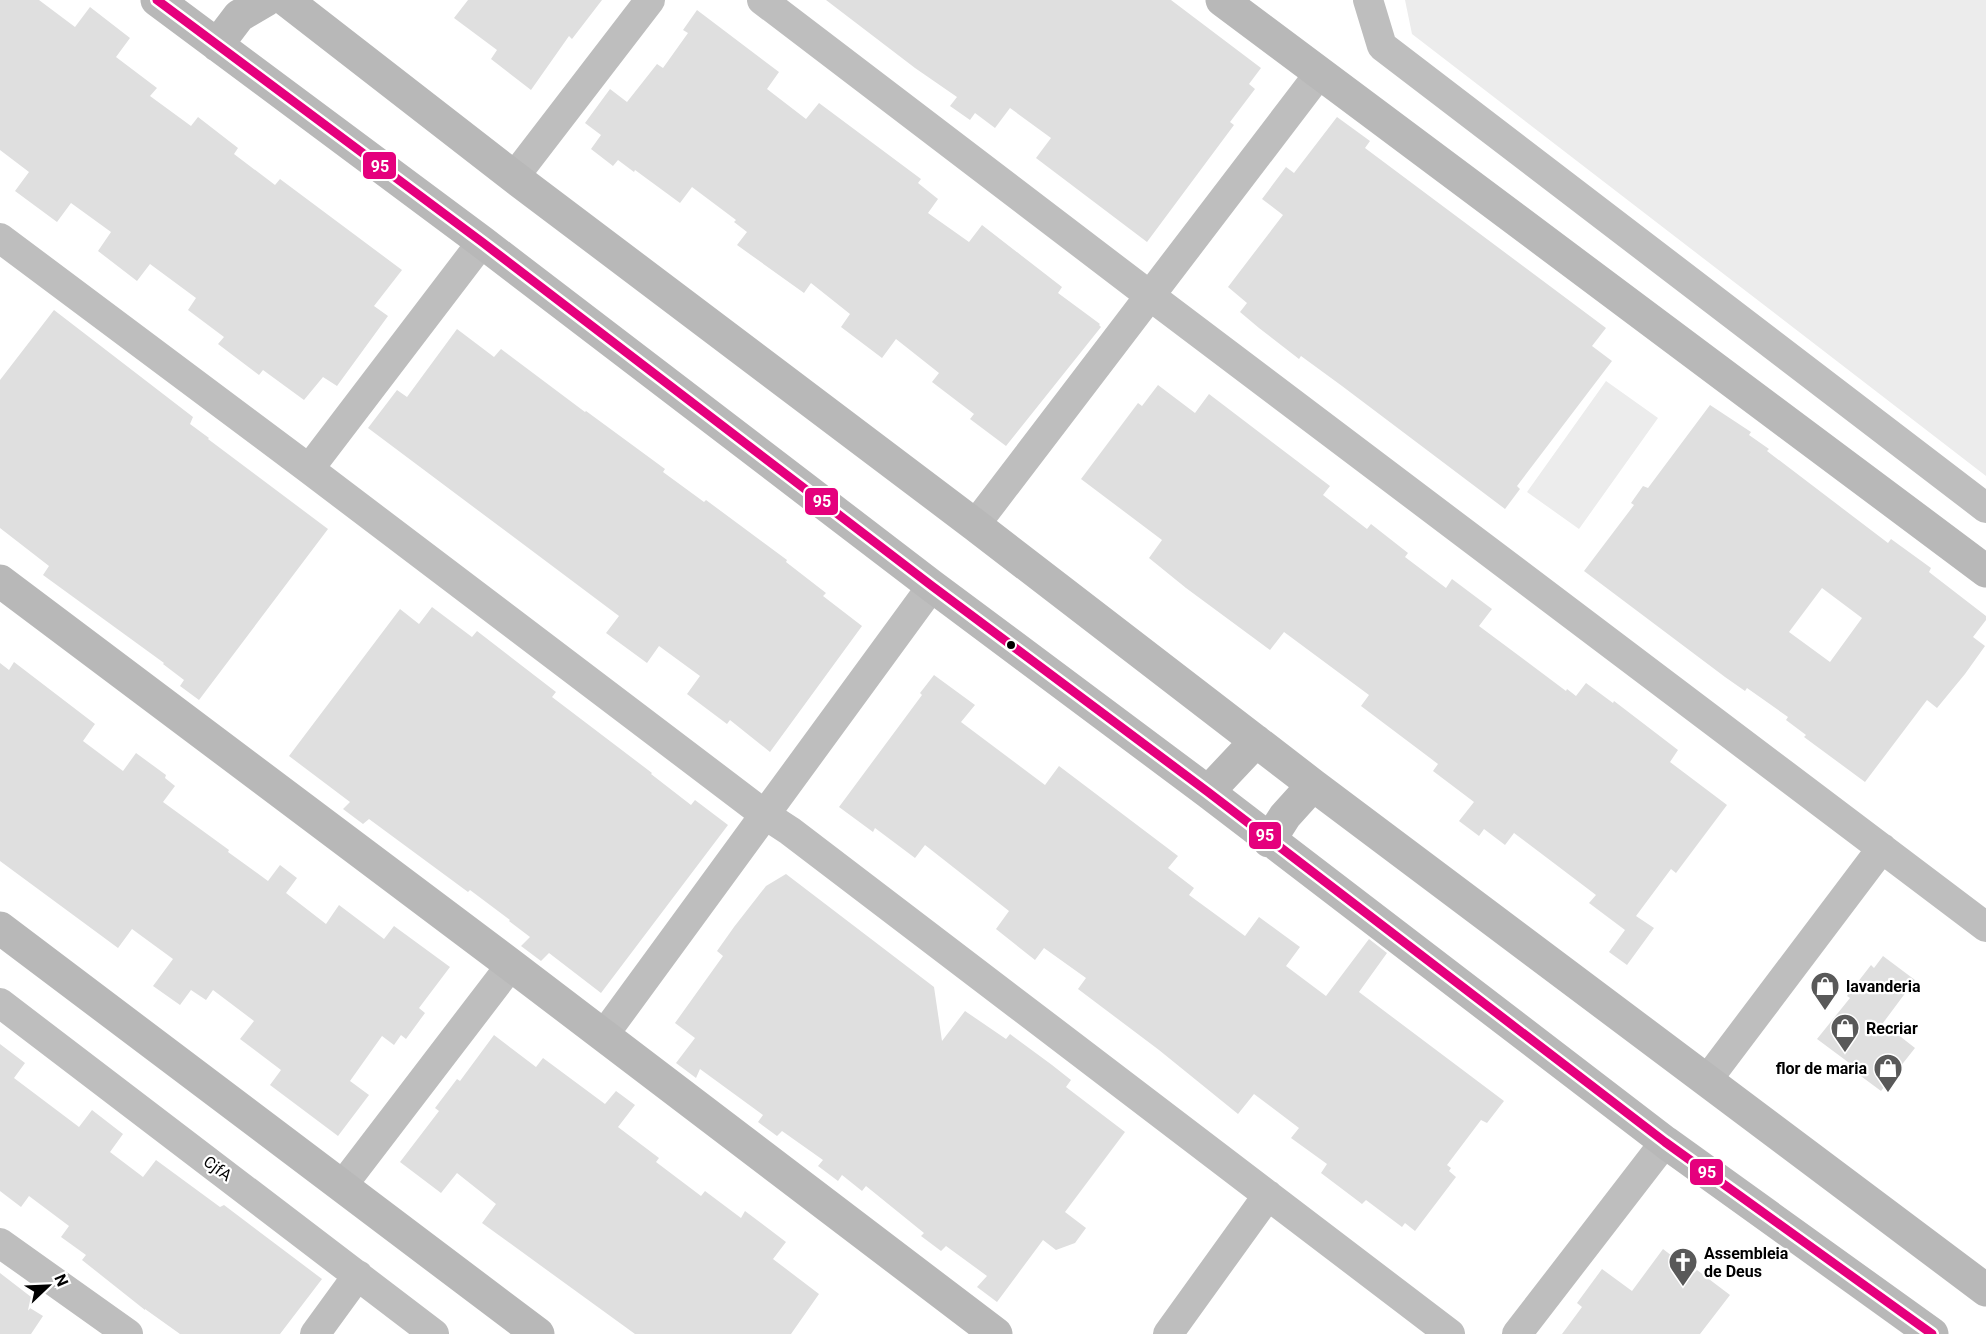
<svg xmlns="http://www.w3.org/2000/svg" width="1986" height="1334" font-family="Roboto,sans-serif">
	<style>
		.green { fill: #ececec }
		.building { fill: #dfdfdf; fill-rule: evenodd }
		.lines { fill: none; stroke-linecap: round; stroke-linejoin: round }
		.street { stroke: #bebebe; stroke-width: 30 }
		.secondary { stroke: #b8b8b8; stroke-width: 33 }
		.bus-1-casing { stroke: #fff; stroke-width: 14 }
		.bus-1 { stroke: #e5007d; stroke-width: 9 }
		.bus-dot { fill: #000; stroke: #fff; stroke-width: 2 }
		.labels { text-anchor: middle; stroke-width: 4.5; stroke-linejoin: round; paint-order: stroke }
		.poi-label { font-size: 16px; font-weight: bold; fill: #000; stroke: #fff; text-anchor: start }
		.street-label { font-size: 16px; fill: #000; stroke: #fff }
		.line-badge { stroke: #fff; stroke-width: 2 }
		.badge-label { font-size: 16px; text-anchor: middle; font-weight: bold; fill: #fff }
	</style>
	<rect width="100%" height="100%" fill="#fff"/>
	<path class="green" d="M1405,0H1986V476L1412,34Z
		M1606,381L1658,418L1579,529L1527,492Z"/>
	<path class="building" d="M0,0H39L75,27L90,7L130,38L116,57L157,88L150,96L191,126L198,117L238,148L234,154L275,185L280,179L402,270L374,306L388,316L337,386L323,377L304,400L263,370L259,375L218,344L224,337L188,310L196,298L150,264L137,281L98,251L111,232L71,203L57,222L15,191L29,172L0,150Z
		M468,0H602L572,39L569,36L531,90L491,59L497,50L454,18Z
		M826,0H1171L1261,68L1249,84L1255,89L1230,122L1234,125L1147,242L1036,158L1051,138L1010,108L995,128L975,113L970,120L950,106L957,97L915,68Z
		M697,10L779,72L767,89L806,119L819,103L921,179L918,183L938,199L928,213L969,242L982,225L1062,287L1058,293L1100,324L1099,325L1101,327L1006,446L970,419L974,414L932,382L939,373L896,339L882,358L841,327L850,314L811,283L804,293L737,245L747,232L734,222L736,220L692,187L680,203L635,170L634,172L618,160L613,166L591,149L601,135L585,123L610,89L627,102L657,64L663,68L688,33L683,30Z
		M1337,117L1370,141L1365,148L1606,328L1592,346L1612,361L1517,486L1520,489L1505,509L1342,386L1301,356L1299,359L1259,328L1240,312L1247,303L1228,287L1283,215L1262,199L1286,167L1294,173Z
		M54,310L193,417L190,424L209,438L208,439L328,529L199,700L180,686L184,680L163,664L164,663L43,575L49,566L0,528V380Z
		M457,329L494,357L501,349L585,412L586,411L665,469L663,472L704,502L706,500L787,560L786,562L826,593L823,596L862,626L770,752L730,720L727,724L687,694L700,676L659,646L647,663L606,633L619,616L368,428L397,390L407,397Z
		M1158,385L1195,413L1209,394L1330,486L1323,495L1367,529L1371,524L1408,553L1405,557L1446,588L1452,579L1492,609L1479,626L1566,691L1567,689L1576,696L1586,683L1613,703L1614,701L1678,750L1670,762L1727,805L1676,873L1671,869L1636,916L1654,928L1627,965L1609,952L1625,930L1589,903L1596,895L1514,833L1505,845L1484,829L1479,836L1459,821L1474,802L1433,771L1438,764L1361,706L1369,695L1284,632L1270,650L1186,588L1149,558L1162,540L1081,479L1138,403L1142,406Z
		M1710,405L1751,432L1749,435L1769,449L1767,451L1888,543L1891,539L1931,568L1929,572L1986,616V620L1973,637L1985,646L1965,674L1937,708L1927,700L1865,782L1804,737L1806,735L1786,720L1788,717L1747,688L1745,691L1725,677L1584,571L1634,505L1631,503L1643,486L1648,488ZM1822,588L1862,618L1830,662L1789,632Z
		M432,607L472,637L477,631L556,692L552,697L652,773L651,774L691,805L695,800L728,825L601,993L549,953L541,961L521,946L530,937L509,921L510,920L470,890L468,892L369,819L363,824L343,809L350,802L289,756L400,609L419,624Z
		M14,662L95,724L83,741L123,771L136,753L166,775L165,778L175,786L163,802L229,850L228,852L268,881L280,865L297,878L286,893L326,924L339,905L384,939L394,926L450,967L419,1008L425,1013L406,1039L401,1035L394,1045L382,1036L350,1081L369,1095L338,1136L270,1085L281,1070L240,1039L254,1021L213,990L206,1000L191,990L180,1005L153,986L173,959L132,929L118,948L0,861V663L9,670Z
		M934,675L975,705L961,722L1045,785L1059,766L1178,856L1168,868L1194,888L1189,895L1245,936L1259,917L1300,947L1286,966L1326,996L1369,939L1387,953L1359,992L1504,1101L1487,1123L1481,1120L1447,1165L1451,1168L1449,1171L1456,1177L1415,1231L1405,1223L1402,1227L1366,1200L1362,1204L1321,1173L1327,1164L1291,1138L1299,1128L1254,1094L1238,1114L1159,1050L1078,989L1086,978L1044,948L1035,960L996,929L1009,911L925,845L915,858L875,828L873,832L839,807L922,695L920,693Z
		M786,874L934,987L942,1041L965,1011L1006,1039L1010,1034L1052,1065L1071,1080L1066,1087L1125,1132L1065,1212L1086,1228L1075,1243L1056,1250L1043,1240L997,1302L977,1287L987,1276L946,1246L941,1251L921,1236L924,1233L866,1186L862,1191L842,1175L838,1181L818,1166L823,1160L782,1131L777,1136L758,1122L763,1115L700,1069L696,1078L676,1063L695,1038L675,1023L723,956L717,951L734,927L766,886Z
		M1883,956L1915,980L1883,1023L1915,1048L1881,1091L1850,1068L1852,1065L1817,1039L1850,998L1847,996L1871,965L1874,968Z
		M494,1035L536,1067L543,1058L605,1104L616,1091L635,1105L618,1127L659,1158L656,1162L701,1196L705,1191L741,1218L745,1211L786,1242L773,1259L819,1294L791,1334H635L482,1223L496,1204L457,1173L441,1193L400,1162L439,1111L435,1108L457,1079L460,1081Z
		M0,1044L25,1063L14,1078L79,1127L92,1110L123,1134L110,1152L143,1177L156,1160L220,1207L224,1205L322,1279L280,1334H180L145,1309V1310L82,1260L86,1255L61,1237L69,1226L29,1196L21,1207L0,1191Z
		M1663,1249L1694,1273L1697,1270L1730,1295L1700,1334H1562L1582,1307L1577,1303L1602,1269L1632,1291Z
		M0,1273L35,1300L30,1308L43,1316L31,1334H0Z"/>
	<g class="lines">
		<path class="street" d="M762,0L1149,295L1986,927
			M1368,0L1382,46L1986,508
			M514,177L650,0
			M0,238L309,469L764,814L790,831L1450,1334
			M309,469L482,242
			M975,525L1319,74
			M0,1003L434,1334
			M603,1036L932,586
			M1707,1080L1882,848
			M342,1186L511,965
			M0,1243L128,1334
			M315,1334L358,1275
			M1168,1334L1268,1195
			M1517,1334L1665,1142"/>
		<path class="secondary" d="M157,0L482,242L932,586L1208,792L1665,1142L1932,1334
			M286,0L514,177L975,525L1313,785L1986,1290
			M1222,0L1986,571
			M217,45L239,16L266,0
			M0,581L511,965L996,1334
			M1208,792L1256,741
			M1269,841L1285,816L1313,785
			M0,928L538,1334"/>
		<g class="bus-1-casing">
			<path id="bus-1" d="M157,0L482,242L932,586L1208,792L1665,1142L1932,1334"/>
		</g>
		<use href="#bus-1" class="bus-1"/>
	</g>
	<defs>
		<g id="shop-pin" transform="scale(1.5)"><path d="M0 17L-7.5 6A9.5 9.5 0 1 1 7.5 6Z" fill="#595959" stroke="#fff"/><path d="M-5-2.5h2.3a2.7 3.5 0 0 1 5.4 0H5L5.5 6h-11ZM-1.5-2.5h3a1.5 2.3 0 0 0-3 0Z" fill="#fff"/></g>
		<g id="church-pin" transform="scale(1.5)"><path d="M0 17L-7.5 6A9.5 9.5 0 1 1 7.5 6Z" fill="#595959" stroke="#fff"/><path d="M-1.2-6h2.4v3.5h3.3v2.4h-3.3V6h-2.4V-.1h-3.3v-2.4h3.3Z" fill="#fff"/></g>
	</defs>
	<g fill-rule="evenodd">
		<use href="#shop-pin" x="1825" y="986"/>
		<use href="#shop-pin" x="1845" y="1028"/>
		<use href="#shop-pin" x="1888" y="1068"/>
		<use href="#church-pin" x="1683" y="1262"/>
	</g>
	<circle class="bus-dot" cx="1011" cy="645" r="5"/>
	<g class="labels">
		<g class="poi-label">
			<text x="1846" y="992">lavanderia</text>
			<text x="1866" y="1034">Recriar</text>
			<text x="1867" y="1074" text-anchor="end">flor de maria</text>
			<text x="1704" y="1259">Assembleia<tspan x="1704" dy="18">de Deus</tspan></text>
		</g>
		<g class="street-label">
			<text transform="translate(218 1168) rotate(37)" y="6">CjfA</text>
		</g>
	</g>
	<g class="line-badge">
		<rect x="362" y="151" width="35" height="29" rx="6" fill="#e5007d"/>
		<rect x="804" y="487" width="35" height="29" rx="6" fill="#e5007d"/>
		<rect x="1248" y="821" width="34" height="29" rx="6" fill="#e5007d"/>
		<rect x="1689" y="1158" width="35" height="28" rx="6" fill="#e5007d"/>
	</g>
	<g class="badge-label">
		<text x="380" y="172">95</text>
		<text x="822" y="507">95</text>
		<text x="1265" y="841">95</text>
		<text x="1707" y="1178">95</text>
	</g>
	<g transform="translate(48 1286) rotate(67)" stroke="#ffffff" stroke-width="4.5" paint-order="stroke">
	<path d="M0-4.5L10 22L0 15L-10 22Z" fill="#000000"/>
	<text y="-9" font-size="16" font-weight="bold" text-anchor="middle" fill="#000000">N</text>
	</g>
</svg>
